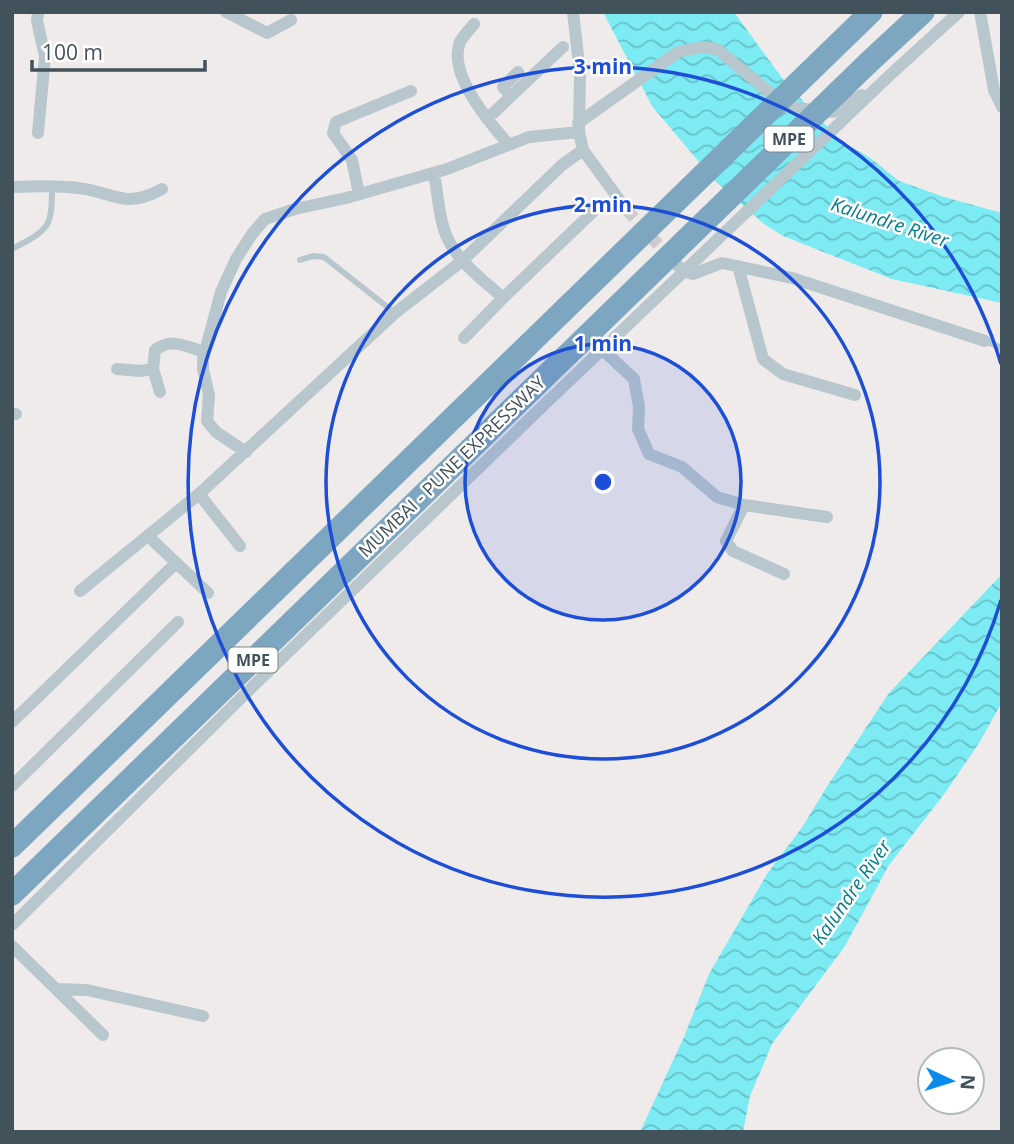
<svg xmlns="http://www.w3.org/2000/svg" width="1014" height="1144" font-family="'Open Sans',sans-serif">
	<style>
		.water { fill: url(#water-waves) }
		.lines { fill: none; stroke-linecap: round; stroke-linejoin: round }
		.street-tunnel { stroke: #ccccce; stroke-width: 12; stroke-dasharray: 12 6; stroke-linecap: butt }
		.lane { stroke: #b8c6cd; stroke-width: 6 }
		.street { stroke: #b8c6cd; stroke-width: 12 }
		.highway { stroke: #7da7c0; stroke-width: 23 }
		.ring { fill: none; stroke: #1d4ed8; stroke-width: 3.5 }
		.labels { text-anchor: middle; stroke-width: 5; stroke-linejoin: round; paint-order: stroke }
		.shield { fill: #fff; stroke: #7b868c; stroke-width: 2 }
		.shield-label { font-size: 16px; font-weight: bold; fill: #42525a }
		.street-label { font-size: 18px; fill: #42525a; stroke: #fff }
		.water-label { font-size: 19px; font-style: italic; fill: #047e88; stroke: #fff }
		.centre { fill: #1d4ed8; stroke: #fff; stroke-width: 3.5 }
		.ring-label { font-size: 21px; text-anchor: middle; font-weight: bold; fill: #1d4ed8; stroke: #fff; stroke-width: 5; stroke-linejoin: round; paint-order: stroke }
	</style>
	<defs>
		<pattern id="water-waves" width="16" height="10" patternUnits="userSpaceOnUse" patternTransform="scale(1.75)"><rect width="16" height="10" fill="#7cebf3"/><path d="M0 5q4-4 8 0t8 0" fill="none" stroke="#67c1c8"/></pattern>
	</defs>
	<rect width="100%" height="100%" fill="#efebeb"/>
	<path class="water" d="M603,12H734L785,82L842,142L869,157L899,181L944,197L1002,213V303L892,279L783,236L764,224L715,181L652,106Z
		M1002,574V702L979,743L945,793L889,865L845,946L772,1044L750,1096L743,1132H640L684,1037L709,974L767,874L801,829L828,785L889,693Z"/>
	<g class="lines">
		<path class="street-tunnel" d="M626,209L672,260"/>
		<path class="lane" d="M12,249C49,229 52,229 52,187
			M300,260L313,256L324,257L395,313
			M985,341L1002,348"/>
		<path class="street" d="M226,12L267,33L291,20
			M573,12L580,73L579,132L583,150L626,209
			M980,12L994,90L1002,107
			M474,24C470,29 463,36 460,42C447,74 490,123 509,145
			M511,96L503,87L518,72
			M487,119L563,47
			M578,123L678,52L702,47L717,49L787,107L833,112L862,95
			M38,133L45,56L37,21L38,12
			M434,173C437,189 438,206 442,222C449,256 479,276 503,298L600,205
			M12,187C34,186 57,185 78,188C114,192 124,210 162,189
			M359,194L352,160L333,133L336,122L411,91
			M677,265L683,271L693,274L722,263L792,278L985,341
			M738,266L763,359L783,374L855,395
			M464,338L503,298
			M603,350L634,379L639,407L638,429L649,454L682,467L717,497L744,505L726,541L733,551L784,574
			M117,369L140,371L153,369
			M160,392L153,369L155,350C173,337 186,347 205,352
			M12,414H16
			M246,452L216,432L207,421L209,395L203,369V359L221,292L236,259L252,234L265,219L295,209L346,198L447,169L529,137L579,132
			M199,494L240,546
			M744,505L827,517
			M148,536L208,593
			M80,591L199,494L395,313L462,261L562,165L583,150
			M12,722L176,563
			M12,786L178,622
			M12,925L246,693L547,402L890,75L959,12
			M12,946L103,1035
			M58,989L87,990L203,1016"/>
		<path class="highway" d="M12,846L871,12
			M12,894L867,64L923,12"/>
	</g>
	<circle cx="603" cy="482" r="138" fill="#1d4ed8" fill-opacity=".12"/>
	<g class="ring">
		<circle cx="603" cy="482" r="138"/>
		<circle cx="603" cy="482" r="277"/>
		<path d="M1001 600A415 415 0 1 1 1001 364"/>
	</g>
	<g class="labels">
		<g class="shield">
			<rect x="764.5" y="126.5" width="49" height="25" rx="5"/>
			<rect x="228.5" y="647.5" width="49" height="25" rx="5"/>
		</g>
		<g class="shield-label">
			<text x="789" y="145">MPE</text>
			<text x="253" y="666">MPE</text>
		</g>
		<g class="street-label">
			<text transform="translate(452 467) rotate(-44)" y="6">MUMBAI - PUNE EXPRESSWAY</text>
		</g>
		<g class="water-label">
			<text transform="translate(890 222) rotate(18)" y="7">Kalundre River</text>
			<text transform="translate(851 892) rotate(-55)" y="7">Kalundre River</text>
		</g>
	</g>
	<circle cx="603" cy="482" r="10" class="centre"/>
	<g class="ring-label">
		<text x="603" y="74">3 min</text>
		<text x="603" y="212">2 min</text>
		<text x="603" y="351">1 min</text>
	</g>
	<rect width="1014" height="1144" fill="none" stroke="#42525a" stroke-width="28"/>
	<g transform="translate(951 1081) rotate(94)"><circle r="33" fill="#ffffff" stroke="#b3babd" stroke-width="2"/>
	<path d="M0-5L12 26L0 18L-12 26Z" fill="#088beb"/>
	<text y="-10" font-size="19" font-weight="bold" text-anchor="middle" fill="#42525a">N</text>
	</g>
	<path d="M32 60v10h173v-10" fill="none" stroke="#42525a" stroke-width="3.5"/>
	<text x="42" y="60" font-size="21" fill="#42525a" stroke="#ffffff" stroke-width="5" paint-order="stroke">100 m</text>
</svg>
